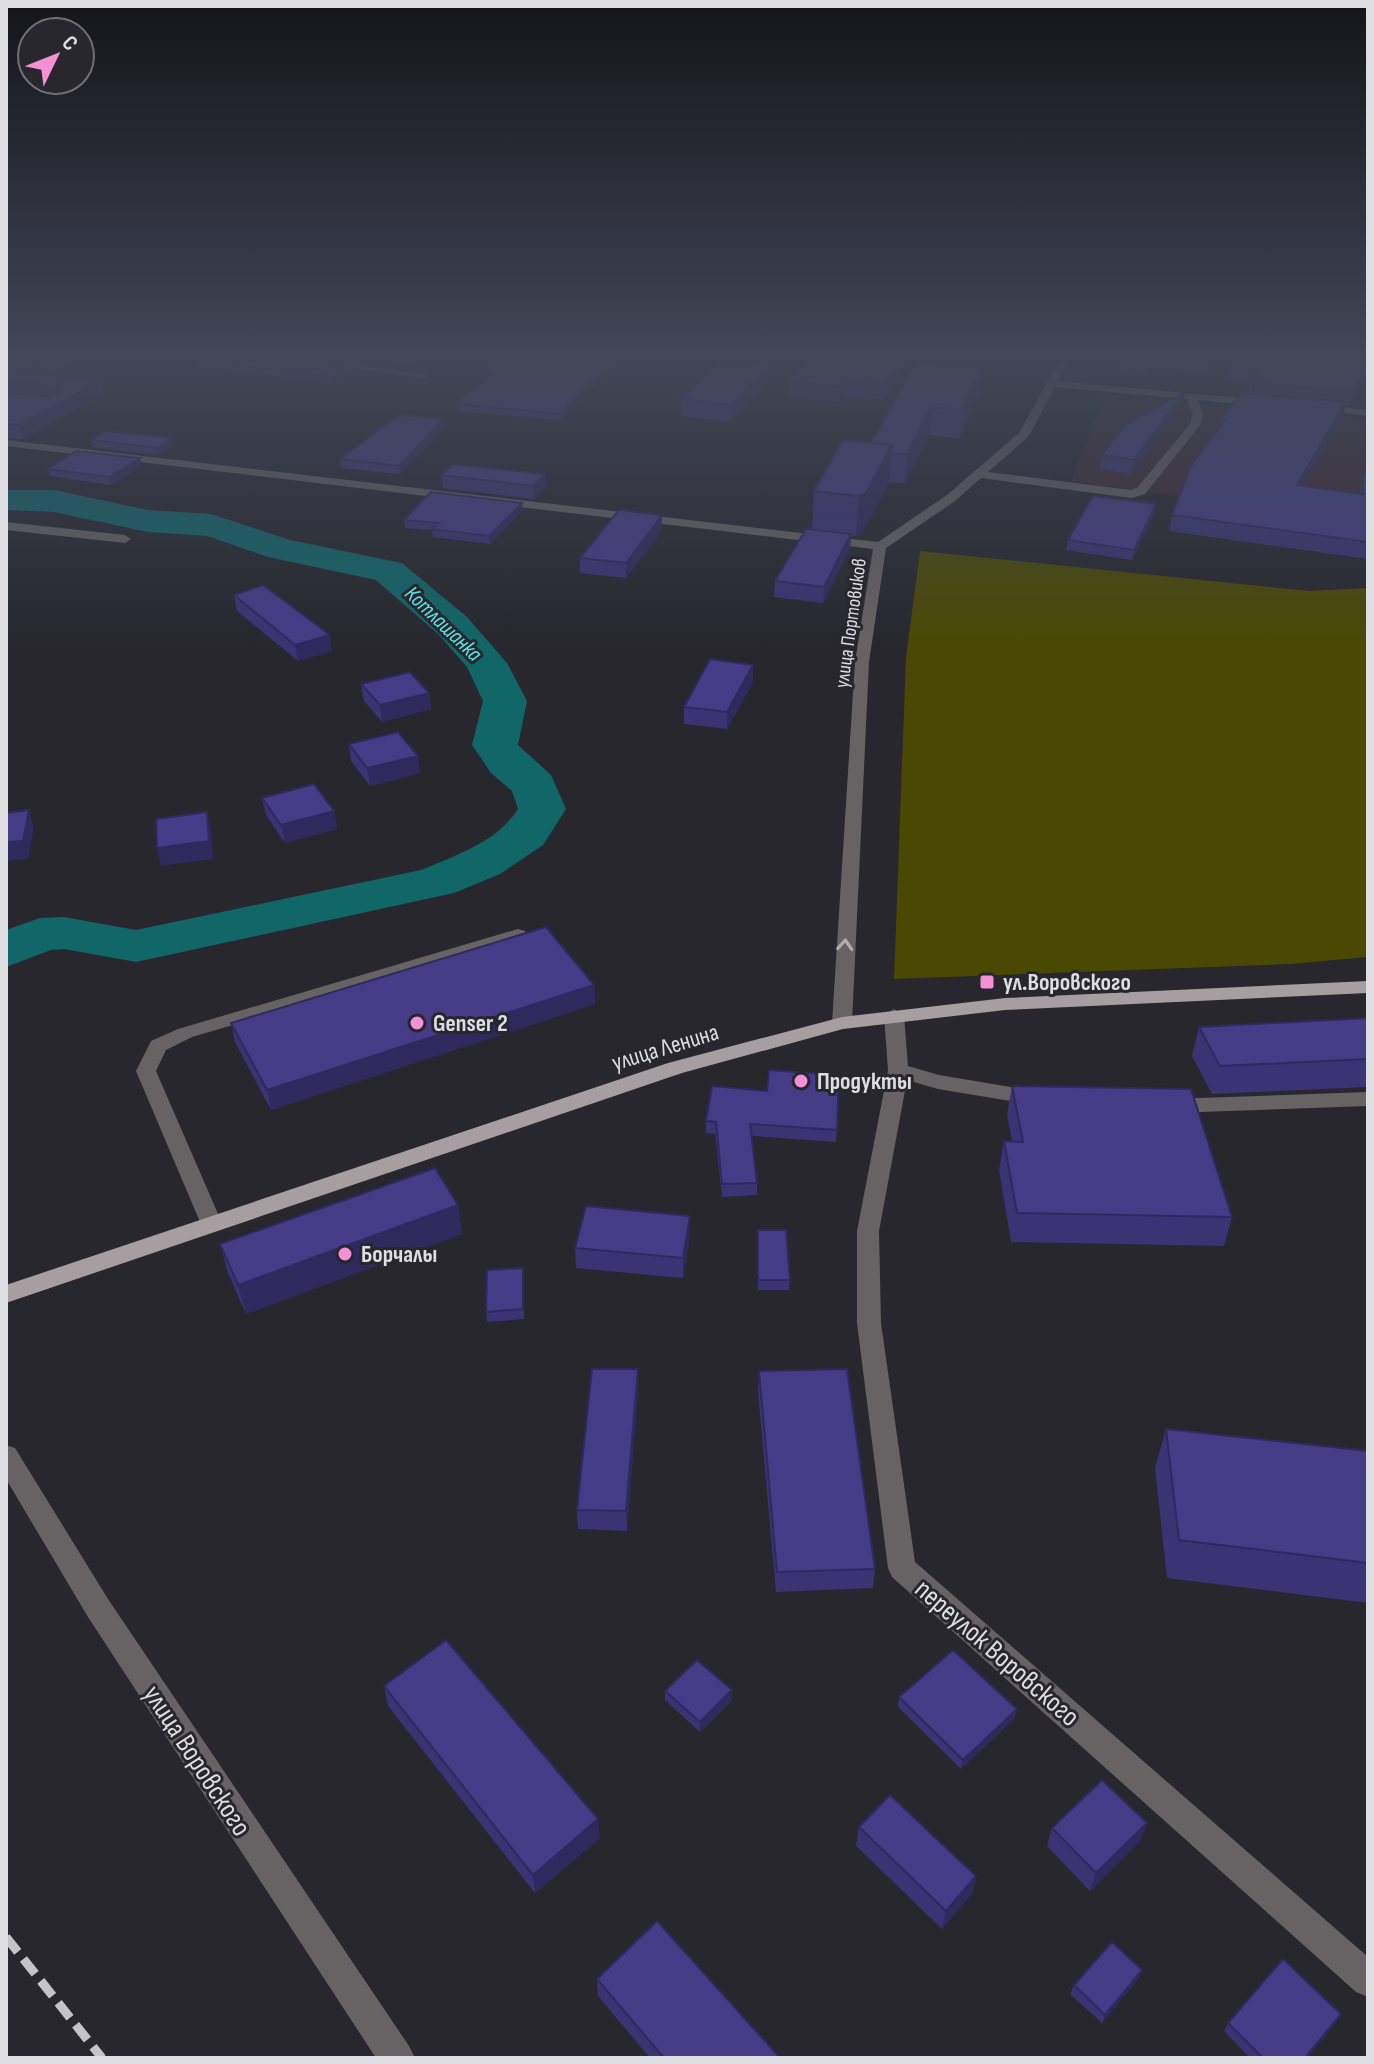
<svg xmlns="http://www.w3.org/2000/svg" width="1374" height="2064" font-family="'Sofia Sans Condensed',sans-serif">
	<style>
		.education { fill: #3c2930 }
		.green { fill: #494904 }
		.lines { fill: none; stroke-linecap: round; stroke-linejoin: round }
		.river { fill: #116668; fill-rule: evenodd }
		.minor { fill: #676364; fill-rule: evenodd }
		.major { fill: #a69ea0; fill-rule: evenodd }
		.rail { stroke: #c5c5c9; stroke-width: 9; stroke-dasharray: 19 9; stroke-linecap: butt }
		.wall { fill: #3b3374 }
		.shaded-wall { fill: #30295e }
		.building { fill: #453b87; stroke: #30295e; stroke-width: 2 }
		.oneway { stroke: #aeadb0 }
		.poi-dot { fill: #f491d4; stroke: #27272d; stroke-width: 3 }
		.labels { text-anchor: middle; stroke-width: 6; stroke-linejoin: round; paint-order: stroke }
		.far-street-label { font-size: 20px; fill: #dedee2; stroke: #27272d }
		.far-water-label { font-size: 22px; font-style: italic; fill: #57e9ed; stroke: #27272d }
		.poi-label { font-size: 24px; font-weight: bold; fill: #dedee2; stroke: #27272d; text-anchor: start }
		.street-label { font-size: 24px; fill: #dedee2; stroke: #27272d }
		.near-street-label { font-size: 28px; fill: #dedee2; stroke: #27272d }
	</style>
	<rect width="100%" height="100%" fill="#27272d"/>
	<path class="education" d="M1105,395L1368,421V522L1071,481Z"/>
	<path class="green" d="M920,551L1309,591L1368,588V957L1289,964L894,979L906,657Z"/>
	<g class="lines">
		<path class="river" d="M6,490H54L148,510L211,514L290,540L402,563L467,617L507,663L527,701L518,745L551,775L566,809L543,845L500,874L454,893L136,962L64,949L51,950L6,967V930L40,918L64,917L136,930L421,870C456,855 497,842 518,809L512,791L491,773L472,745L483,701L467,667L439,635L376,580L268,557L207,536L148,532L54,512L6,510Z"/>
		<path class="minor" d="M265,357H296L430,375L425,378Z
			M1061,357H1071L1058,381L1260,400L1265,403L1260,406L1198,400L1203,415L1200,425L1145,494L1132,498L981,478L955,501L886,548L869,662L852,1023L842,1029L832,1023L855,662L873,549L6,446V440L878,542L947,495L1019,433ZM1055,387L1187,399L1193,415L1190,424L1137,488L1131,490L988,472L1028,437Z
			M1320,405L1368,410V416L1316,410L1315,408Z
			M6,522L125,535L131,539L125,543L6,530Z
			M518,929L525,931L527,935L525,939L192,1037L166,1050L156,1071L222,1223L219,1229H203L136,1071L151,1041L178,1029Z
			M894,1009L904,1015L908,1066L939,1075L1035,1091L1045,1098L1035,1105L938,1089L907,1080L879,1231L881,1323L915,1562L1368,1957V1997L1356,1992L892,1577L888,1568L857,1323V1231L888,1070L884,1015Z
			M1368,1092V1106L1171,1113L1160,1106L1171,1099Z
			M6,1445L15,1448L108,1599L409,2046L415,2058H376L88,1617L6,1479Z"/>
		<path class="major" d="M1368,981V993L1005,1010L843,1029L682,1073L6,1303V1285L668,1063L842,1017L1005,998Z"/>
		<path class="rail" d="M6,1937L102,2058"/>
	</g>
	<path class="wall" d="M6,357H85L46,375L101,380L104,394L23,439L6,438Z
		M319,357H436L423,365L370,358L363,363Z
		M498,357H623L560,420L457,411L456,404L494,373L488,372V366Z
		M807,357H906V363L884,400L843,397L839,402L788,397L789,382Z
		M1121,357H1218L1206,373L1148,367L1147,375L1118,372Z
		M1368,357V373L1349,405H1346L1343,417L1302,486L1359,494L1363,474H1368V559L1169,531L1172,515L1220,427L1221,419L1248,394L1250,383L1224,381L1227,368L1232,366Z
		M195,360L351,371L333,383L196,366Z
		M982,366L979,393L960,438L929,435L905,483L889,482L862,534L856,536H851L850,549L823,603L774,597L775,581L812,530L814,491L871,443Z
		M768,383L730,422L681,416V399Z
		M1185,392L1182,405L1131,474L1099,469L1102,455Z
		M445,428L400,474L341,468L340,459Z
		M92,440L174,445L158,455L93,447Z
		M140,458L142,465L111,485L50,476L48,469Z
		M441,475L546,487L534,499L443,488Z
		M1156,504L1154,514L1132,560L1066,550L1068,540Z
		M523,510L490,544L433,537L432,530L405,528L404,520Z
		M662,530L626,578L580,573V558Z
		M234,595L332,651L298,661L237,611Z
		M753,682L727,729L684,724V707Z
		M361,684L429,693L431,709L382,722L364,701Z
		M349,744L420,773L370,786L351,761Z
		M262,798L334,811L337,829L285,843L266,815Z
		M594,985L595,1004L271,1110L235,1042L231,1023Z
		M1368,1018V1087L1212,1094L1192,1056L1199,1027Z
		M839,1075L836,1142L752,1136L757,1183V1195L722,1197L715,1134L706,1133V1121L767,1091Z
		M1012,1086L1232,1217L1224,1246L1011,1242L999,1170L1004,1141H1012L1007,1115Z
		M458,1205L462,1234L246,1314L228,1273L220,1244Z
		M758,1230L790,1280L789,1290H758Z
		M690,1235L683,1278L576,1268L575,1248Z
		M523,1278L524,1319L487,1322L486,1312Z
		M759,1371L875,1569L873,1588L776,1592L758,1392Z
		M638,1389L627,1531L578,1529L577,1510Z
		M1166,1429L1368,1451V1603L1167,1578L1155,1468Z
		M384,1686L600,1838L535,1893L388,1706Z
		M665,1691L732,1700L700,1732L665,1700Z
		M899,1697L1017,1709L1014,1719L961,1769L898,1707Z
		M1147,1823L1140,1841L1090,1891L1047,1846L1052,1828Z
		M859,1827L976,1876L972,1894L942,1929L856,1846Z
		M1142,1970L1138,1979L1102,2023L1070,1994L1074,1985Z
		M597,1979L780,2058H650L598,1996Z
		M1341,2014L1336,2023L1307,2058H1250L1224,2031L1228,2023Z"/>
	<path class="shaded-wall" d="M54,357H85L28,383L19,373Z
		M362,357H370V358L363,363Z
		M425,357H436L423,365L422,359Z
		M616,357H623L560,420V414Z
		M902,357H906V363L884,400L885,385Z
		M1212,357H1218L1206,373L1209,361Z
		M350,365L351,371L333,383V377Z
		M768,366V383L730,422L731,405Z
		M982,366L979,393L960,438L963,410Z
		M1368,366V373L1349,405L1353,392Z
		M101,380L104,394L23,439L19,425Z
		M844,382L843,397L839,402L840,387Z
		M1185,392L1182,405L1131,474L1134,460Z
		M1346,402L1343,417L1293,501L1297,485Z
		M931,407L929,435L905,483L907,454Z
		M444,419L445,428L400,474L399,466Z
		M172,438L174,445L158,455L157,448Z
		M892,445L889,483L862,534L856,536L859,496Z
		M140,458L142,465L111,485L109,477Z
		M545,474L546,487L534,499L533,486Z
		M522,503L523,510L490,544L489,536Z
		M1156,504L1154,514L1132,560L1134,550Z
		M662,515V530L626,578V563Z
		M851,534L850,549L823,603L824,587Z
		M330,635L332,651L298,661L295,645Z
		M753,665V682L727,729V712Z
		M429,693L431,709L382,722L380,705Z
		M418,756L420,773L370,786L367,768Z
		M29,810L34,828L28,859L6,861V842Z
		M334,811L337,829L285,843L281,825Z
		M207,812L211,830L213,859L161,866L157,848Z
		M594,985L595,1004L271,1110L267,1090Z
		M458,1205L462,1234L246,1314L238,1285Z
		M690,1216V1235L683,1278V1258Z
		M638,1369V1389L627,1531L626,1511Z
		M732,1690V1700L700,1732V1722Z
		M1017,1709L1014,1719L961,1769L963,1760Z
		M598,1819L600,1838L535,1893L533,1875Z
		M1147,1823L1140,1841L1090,1891L1096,1873Z
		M976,1876L972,1894L942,1929L946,1911Z
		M1142,1970L1138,1979L1102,2023L1105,2015Z
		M1341,2014L1336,2023L1307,2058H1305Z"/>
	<path class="building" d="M6,357H54L19,373L101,380L19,425L6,424V392L49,397L58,393L51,386L6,380Z
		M200,357H302L350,365L333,377L195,360Z
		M498,357H616L560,414L456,404L501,367L488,366Z
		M807,357H902L885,385L844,382L840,387L789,382Z
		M1121,357H1150L1149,362L1120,360Z
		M1172,357H1212L1209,361Z
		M1235,357H1368V366L1353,392L1250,383L1259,371L1227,368L1232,366Z
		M917,361L982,366L963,410L931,407L907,454L891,453L892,445L871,443Z
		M721,362L768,366L731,405L681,399Z
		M1185,392L1134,460L1102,455L1125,425Z
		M1241,393L1346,402L1297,485L1363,494V474H1368V542L1172,515L1191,466L1225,420L1221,419Z
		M399,415L444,419L399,466L340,459Z
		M105,431L172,438L157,448L92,440Z
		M843,440L892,445L865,494L859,496L814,491Z
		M76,451L140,458L109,477L48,469Z
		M453,464L545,474L533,486L441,475Z
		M431,492L522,503L489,536L432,529L439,523L404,520Z
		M1093,496L1156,504L1134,550L1068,540Z
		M619,510L662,515L626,563L580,558Z
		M806,529L851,534L824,587L775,581Z
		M263,585L330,635L295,645L234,595Z
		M710,659L753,665L727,712L684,707Z
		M410,672L429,693L380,705L361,684Z
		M398,732L418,756L367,768L349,744Z
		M314,784L334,811L281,825L262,798Z
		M29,810L23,841L6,842V813Z
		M207,812L209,841L157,848L156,819Z
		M546,927L594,985L267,1090L231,1023Z
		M1368,1018V1059L1220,1066L1199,1027Z
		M769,1070L839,1075L837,1130L750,1124L757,1183L722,1184L716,1122L706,1121L712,1086L767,1091Z
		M1012,1086L1191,1089L1232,1217L1017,1213L1004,1141L1023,1142Z
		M435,1168L458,1205L238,1285L220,1244Z
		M586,1206L690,1216L683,1258L575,1248Z
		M758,1230H786L790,1280H758Z
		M523,1268V1309L486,1312L487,1270Z
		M592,1369H638L626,1511L577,1510Z
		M847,1369L875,1569L777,1572L759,1371Z
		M1166,1429L1368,1451V1563L1179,1540Z
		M446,1640L598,1819L533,1875L384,1686Z
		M953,1650L1017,1709L963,1760L899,1697Z
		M697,1660L732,1690L700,1722L665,1691Z
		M1102,1780L1147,1823L1096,1873L1052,1828Z
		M890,1795L976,1876L946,1911L859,1827Z
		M657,1921L780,2058H664L597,1979Z
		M1112,1942L1142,1970L1105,2015L1074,1985Z
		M1283,1959L1341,2014L1305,2058H1263L1228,2023Z"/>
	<defs><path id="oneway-chevron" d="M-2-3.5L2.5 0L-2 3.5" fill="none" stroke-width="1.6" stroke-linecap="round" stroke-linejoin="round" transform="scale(2)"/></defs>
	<use class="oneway" href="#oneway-chevron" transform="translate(845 945) rotate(-86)"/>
	<linearGradient id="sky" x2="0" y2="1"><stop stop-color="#151519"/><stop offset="0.55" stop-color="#414757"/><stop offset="1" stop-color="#414757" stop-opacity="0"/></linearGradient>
	<rect width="1374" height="646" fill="url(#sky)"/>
	<g class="poi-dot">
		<rect x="979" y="974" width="16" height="16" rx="4"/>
		<circle cx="417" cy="1023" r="8"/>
		<circle cx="801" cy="1081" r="8"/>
		<circle cx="345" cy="1254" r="8"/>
	</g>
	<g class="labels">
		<g class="far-street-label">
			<text transform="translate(850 623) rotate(-82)" y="7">улица Портовиков</text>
		</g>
		<g class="far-water-label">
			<text transform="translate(444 623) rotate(44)" y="8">Котлашанка</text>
		</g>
		<g class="poi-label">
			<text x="1003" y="990">ул.Воровского</text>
			<text x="433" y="1031">Genser 2</text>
			<text x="817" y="1089">Продукты</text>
			<text x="361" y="1262">Борчалы</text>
		</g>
		<g class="street-label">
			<text transform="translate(665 1047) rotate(-17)" y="8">улица Ленина</text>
		</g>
		<g class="near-street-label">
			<text transform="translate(998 1652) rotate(41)" y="10">переулок Воровского</text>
			<text transform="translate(198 1760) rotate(57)" y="10">улица Воровского</text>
		</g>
	</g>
	<rect width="1374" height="2064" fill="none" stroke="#dedee2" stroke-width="16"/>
	<g transform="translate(56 56) rotate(47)"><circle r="38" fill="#27272d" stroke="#707075" stroke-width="2"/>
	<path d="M0-6L14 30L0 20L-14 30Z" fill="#f491d4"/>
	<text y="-12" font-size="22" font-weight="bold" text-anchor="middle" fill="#dedee2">С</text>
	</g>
</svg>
